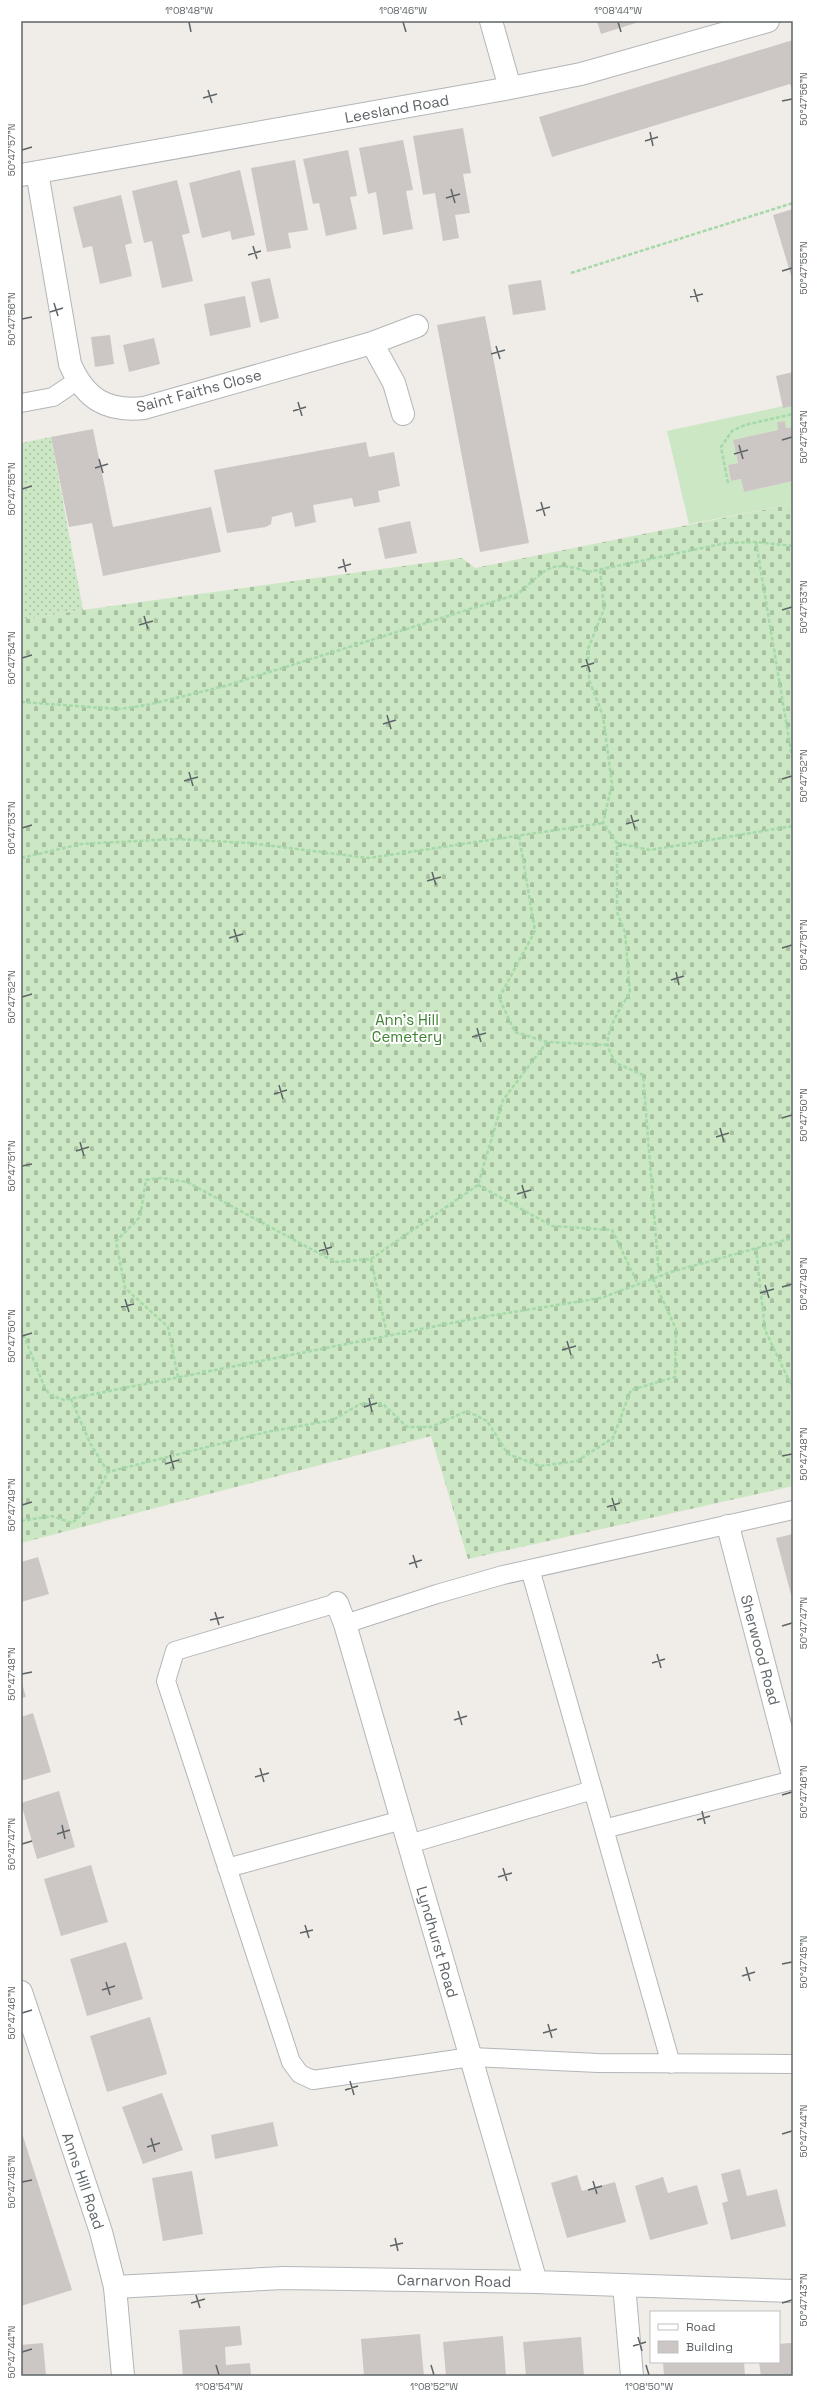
<svg xmlns="http://www.w3.org/2000/svg" width="814" height="2397" font-family="'Space Grotesk',sans-serif">
	<style>
		.grass { fill: url(#grass-dots) }
		.cemetery { fill: url(#cemetery-stones) }
		.garden { fill: #cbe7c3 }
		.building { fill: #ccc7c4 }
		.lines { fill: none; stroke-linecap: round; stroke-linejoin: round }
		.lane-casing { stroke: #b2b6b9; stroke-width: 20 }
		.street-casing { stroke: #b2b6b9; stroke-width: 24 }
		.secondary-casing { stroke: #b1b5b9; stroke-width: 24 }
		.path { stroke: #a6d9a9; stroke-width: 2.5; stroke-dasharray: 4 2; stroke-linecap: butt }
		.lane { stroke: #fff; stroke-width: 18 }
		.street { stroke: #fff; stroke-width: 22 }
		.secondary { stroke: #fff; stroke-width: 22 }
		.ticks { fill: none; stroke: #5e6467; stroke-width: 1.5 }
		.labels { text-anchor: middle; stroke-width: 4; stroke-linejoin: round; paint-order: stroke }
		.street-label { font-size: 15px; fill: #5e6467; stroke: #fff }
		.park-label { font-size: 15px; fill: #3f8133; stroke: #fff }
		.neatline { fill: none; stroke: #5e6467; stroke-width: 1.5 }
		.ticks-label { font-size: 10px; text-anchor: middle; fill: #5e6467 }
	</style>
	<defs>
		<pattern id="grass-dots" width="8" height="8" patternUnits="userSpaceOnUse"><rect width="8" height="8" fill="#cbe7c3"/><path d="M2 2h.1M6 6h.1" fill="none" stroke="#a8bfa2" stroke-width="1.8" stroke-linecap="round"/></pattern>
		<pattern id="cemetery-stones" width="16" height="16" patternUnits="userSpaceOnUse"><rect width="16" height="16" fill="#cbe7c3"/><path d="M2 7V4a2 2 0 0 1 4 0v3zM10 15v-3a2 2 0 0 1 4 0v3z" fill="#a8bfa2"/></pattern>
	</defs>
	<rect width="100%" height="100%" fill="#f0ece7"/>
	<path class="grass" d="M51,437L83,610L21,620V443Z"/>
	<path class="cemetery" d="M793,504V1486L468,1559L431,1436L21,1543V620L83,610L462,558L475,568Z"/>
	<path class="garden" d="M793,404V427L786,428L785,421L777,422L778,430L733,440L738,463L728,465L731,481L741,479L744,492L793,481V504L689,524L667,431Z"/>
	<path class="building" d="M597,21H642L601,34Z
		M793,40V91L790,84L552,157L539,117Z
		M463,128L471,173L463,174L470,213L455,215L459,238L443,241L435,193L423,195L413,136Z
		M403,140L413,190L406,191L413,229L383,235L376,192L368,194L359,148Z
		M348,150L357,196L350,197L357,229L326,236L319,203L313,204L303,159Z
		M295,160L308,230L288,233L291,248L267,252L251,168Z
		M240,170L255,235L232,240L230,231L202,238L189,183Z
		M177,180L190,233L182,235L193,281L162,288L152,241L144,243L132,191Z
		M121,195L132,243L125,245L132,276L100,284L92,246L83,248L73,207Z
		M793,209V282L773,215Z
		M270,278L279,318L260,323L251,282Z
		M541,280L546,310L513,315L508,285Z
		M245,296L251,327L210,336L204,304Z
		M485,316L529,543L480,552L437,325Z
		M110,335L114,364L95,367L91,337Z
		M154,338L160,364L129,372L123,345Z
		M793,372V406L783,408L776,376Z
		M785,421L786,428L793,427V481L744,492L741,479L731,481L728,465L738,463L733,440L778,430L777,422Z
		M93,429L113,527L211,507L221,552L103,576L92,523L69,527L51,437Z
		M366,442L369,457L394,452L400,486L378,491L380,502L354,507L352,498L313,505L316,522L295,527L292,512L272,517L271,524L266,527L227,533L214,470Z
		M410,521L417,553L385,559L378,528Z
		M793,1534V1602L776,1538Z
		M38,1557L49,1594L21,1602V1562Z
		M21,1680L26,1697L21,1698Z
		M33,1713L51,1772L21,1781V1717Z
		M59,1791L75,1847L37,1859L21,1803Z
		M91,1865L108,1922L61,1936L44,1879Z
		M126,1942L143,1999L87,2016L70,1959Z
		M150,2017L167,2074L107,2092L90,2036Z
		M162,2093L183,2150L143,2164L122,2107Z
		M273,2122L278,2146L215,2159L211,2135Z
		M21,2130L72,2290L21,2306Z
		M740,2169L747,2196L777,2189L786,2226L731,2240L722,2203L728,2201L721,2174Z
		M192,2171L203,2234L163,2241L152,2178Z
		M577,2175L582,2191L615,2182L626,2222L567,2238L551,2183Z
		M663,2177L668,2193L697,2185L708,2224L650,2240L635,2186Z
		M240,2326L242,2345L225,2347L226,2365L250,2363L251,2376H183L179,2330Z
		M420,2334L424,2376H364L361,2339Z
		M503,2336L506,2376H446L443,2342Z
		M581,2337L584,2376H526L523,2342Z
		M43,2343L46,2376H21V2345Z
		M789,2343H793V2376H761L759,2362H779V2344Z
		M663,2362H744L745,2376H664Z"/>
	<g class="lines">
		<g class="lane-casing">
			<path id="lane" d="M21,403L53,397L78,380
				M530,1569L671,2064
				M337,1603L175,1651L166,1681L291,2062L300,2074L313,2080L471,2057L598,2063L793,2064
				M345,1624L437,1594L503,1575L793,1510
				M604,1829L793,1780
				M409,1844L593,1790
				M227,1868L402,1820"/>
		</g>
		<g class="street-casing">
			<path id="street" d="M491,21L510,88
				M37,172L70,364C85,399 107,412 144,408L372,343L417,326
				M21,175L510,88L581,74L768,21
				M372,343L394,383L403,414
				M728,1526L793,1775
				M337,1603L345,1624L536,2282
				M624,2285L632,2376
				M115,2287L283,2278L536,2282L793,2291"/>
		</g>
		<g class="secondary-casing">
			<path id="secondary" d="M21,1992L101,2232L115,2287L123,2376"/>
		</g>
		<path class="path" d="M571,273L793,203
			M728,483L721,447L732,431L745,425L793,414
			M756,542L793,763
			M600,570L604,609L588,649L589,680L603,716L612,784L603,823L617,843V912L625,932L630,993C622,1005 605,1031 608,1046C609,1051 613,1058 616,1063L643,1075L659,1276
			M21,702L119,709L147,705L225,686L518,594C546,570 549,558 588,572L726,543L756,542L793,546
			M519,836L535,931L499,998L515,1032L547,1042L607,1045
			M617,843L650,850L793,826
			M21,858L81,844L176,839L249,843L369,858L603,823
			M478,1185L552,1226L612,1230L638,1284
			M756,1248L765,1330L793,1389
			M371,1259L387,1335
			M21,1329L45,1388L50,1395L64,1400L482,1317L601,1298L671,1272L793,1238
			M178,1377L168,1327L125,1288L116,1241L140,1217L146,1180L161,1178L187,1182L335,1262L371,1259L478,1185L503,1100L547,1042
			M71,1399L90,1443L108,1472
			M21,1521L52,1516L72,1523L86,1511L108,1472L267,1432L333,1420L360,1404H383L407,1427H431L467,1411L487,1421L508,1454L540,1466L577,1461L613,1438L631,1390L675,1377L676,1329L653,1279"/>
		<use href="#lane" class="lane"/>
		<use href="#street" class="street"/>
		<use href="#secondary" class="secondary"/>
	</g>
	<path class="ticks" d="M189,22L191,32M403,22L406,32M618,22L621,32M208,90L212,103M203,98L217,94M782,101L792,99M650,132L653,146M645,141L658,137M22,150L32,147M451,189L455,203M446,198L460,194M253,246L257,259M248,255L261,251M782,271L792,268M694,289L698,302M690,297L703,294M54,303L58,316M50,312L63,308M22,319L32,317M496,346L500,359M491,354L505,350M298,402L302,416M293,411L306,407M782,440L792,437M739,445L743,459M734,454L748,450M99,459L103,473M95,468L108,464M22,489L32,486M541,502L545,516M536,511L550,507M343,559L346,572M338,568L351,564M782,610L792,607M144,616L148,629M139,625L153,621M22,658L32,655M586,659L590,672M581,667L594,663M387,715L391,729M383,724L396,720M189,772L193,786M782,779L792,776M184,781L198,777M631,815L635,829M626,824L639,820M22,828L32,825M432,872L436,885M427,881L441,877M234,929L238,942M229,938L243,934M782,948L792,945M676,972L679,985M671,980L684,976M22,997L32,994M477,1028L481,1042M472,1037L486,1033M279,1085L283,1099M274,1094L287,1090M782,1118L792,1115M720,1128L724,1142M716,1137L729,1133M80,1142L84,1156M76,1151L89,1147M22,1166L32,1164M522,1185L526,1198M517,1194L531,1190M324,1242L328,1255M319,1251L332,1247M765,1285L769,1298M782,1287L792,1284M760,1293L774,1289M125,1299L129,1312M121,1307L134,1304M22,1336L32,1333M567,1341L571,1355M562,1350L576,1346M369,1398L372,1412M364,1407L377,1403M170,1455L174,1469M782,1456L792,1454M165,1464L179,1460M612,1498L616,1511M22,1505L32,1502M607,1507L620,1503M413,1555L417,1568M409,1564L422,1560M215,1612L219,1625M210,1620L224,1617M782,1626L792,1623M657,1654L661,1668M652,1663L665,1659M22,1674L32,1672M458,1711L462,1725M454,1720L467,1716M260,1768L264,1782M255,1777L269,1773M782,1795L792,1792M702,1811L705,1824M697,1820L710,1816M62,1825L65,1839M57,1834L70,1830M22,1844L32,1841M503,1868L507,1881M498,1877L512,1873M305,1925L309,1938M300,1933L313,1930M782,1964L792,1962M746,1967L750,1981M742,1976L755,1972M106,1982L110,1995M102,1990L115,1986M22,2013L32,2010M548,2024L552,2038M543,2033L557,2029M350,2081L354,2095M345,2090L358,2086M782,2134L792,2131M151,2138L155,2152M147,2147L160,2143M593,2181L597,2194M22,2182L32,2180M588,2190L602,2186M395,2238L398,2251M390,2246L403,2243M196,2295L200,2308M191,2303L205,2299M782,2303L792,2300M638,2337L642,2351M633,2346L646,2342M22,2352L32,2349M216,2365L219,2375M431,2365L434,2375M646,2365L649,2375"/>
	<g class="labels">
		<g class="street-label">
			<text transform="translate(397 109) rotate(-10)" y="5">Leesland Road</text>
			<text transform="translate(199 391) rotate(-15)" y="5">Saint Faiths Close</text>
			<text transform="translate(760 1650) rotate(75)" y="5">Sherwood Road</text>
			<text transform="translate(437 1942) rotate(74)" y="5">Lyndhurst Road</text>
			<text transform="translate(83 2181) rotate(71)" y="5">Anns Hill Road</text>
			<text transform="translate(454 2281) rotate(1)" y="5">Carnarvon Road</text>
		</g>
		<g class="park-label">
			<text x="407" y="1025">Ann's Hill<tspan x="407" dy="17">Cemetery</tspan></text>
		</g>
	</g>
	<rect width="814" height="2397" fill="none" stroke="#ffffff" stroke-width="44"/>
	<rect x="650" y="2311" width="130" height="52" fill="#ffffff" stroke="#bfc1c2"/>
	<rect x="658" y="2324" width="20" height="6" fill="#ffffff" stroke="#bfc1c2"/>
	<text x="686" y="2331" font-size="12" fill="#5e6467">Road</text>
	<rect x="658" y="2341" width="20" height="12" fill="#ccc7c4" stroke="#bfc1c2"/>
	<text x="686" y="2351" font-size="12" fill="#5e6467">Building</text>
	<rect x="22" y="22" width="770" height="2353" class="neatline"/>
	<g class="ticks-label">
		<text x="189" y="14">1°08'48"W</text>
		<text x="403" y="14">1°08'46"W</text>
		<text x="618" y="14">1°08'44"W</text>
		<text transform="translate(803 99) rotate(-90)" y="4">50°47'56"N</text>
		<text transform="translate(11 150) rotate(-90)" y="4">50°47'57"N</text>
		<text transform="translate(803 268) rotate(-90)" y="4">50°47'55"N</text>
		<text transform="translate(11 319) rotate(-90)" y="4">50°47'56"N</text>
		<text transform="translate(803 437) rotate(-90)" y="4">50°47'54"N</text>
		<text transform="translate(11 489) rotate(-90)" y="4">50°47'55"N</text>
		<text transform="translate(803 607) rotate(-90)" y="4">50°47'53"N</text>
		<text transform="translate(11 658) rotate(-90)" y="4">50°47'54"N</text>
		<text transform="translate(803 776) rotate(-90)" y="4">50°47'52"N</text>
		<text transform="translate(11 828) rotate(-90)" y="4">50°47'53"N</text>
		<text transform="translate(803 945) rotate(-90)" y="4">50°47'51"N</text>
		<text transform="translate(11 997) rotate(-90)" y="4">50°47'52"N</text>
		<text transform="translate(803 1115) rotate(-90)" y="4">50°47'50"N</text>
		<text transform="translate(11 1166) rotate(-90)" y="4">50°47'51"N</text>
		<text transform="translate(803 1284) rotate(-90)" y="4">50°47'49"N</text>
		<text transform="translate(11 1336) rotate(-90)" y="4">50°47'50"N</text>
		<text transform="translate(803 1454) rotate(-90)" y="4">50°47'48"N</text>
		<text transform="translate(11 1505) rotate(-90)" y="4">50°47'49"N</text>
		<text transform="translate(803 1623) rotate(-90)" y="4">50°47'47"N</text>
		<text transform="translate(11 1674) rotate(-90)" y="4">50°47'48"N</text>
		<text transform="translate(803 1792) rotate(-90)" y="4">50°47'46"N</text>
		<text transform="translate(11 1844) rotate(-90)" y="4">50°47'47"N</text>
		<text transform="translate(803 1962) rotate(-90)" y="4">50°47'45"N</text>
		<text transform="translate(11 2013) rotate(-90)" y="4">50°47'46"N</text>
		<text transform="translate(803 2131) rotate(-90)" y="4">50°47'44"N</text>
		<text transform="translate(11 2182) rotate(-90)" y="4">50°47'45"N</text>
		<text transform="translate(803 2300) rotate(-90)" y="4">50°47'43"N</text>
		<text transform="translate(11 2352) rotate(-90)" y="4">50°47'44"N</text>
		<text x="219" y="2390">1°08'54"W</text>
		<text x="434" y="2390">1°08'52"W</text>
		<text x="649" y="2390">1°08'50"W</text>
	</g>
</svg>
